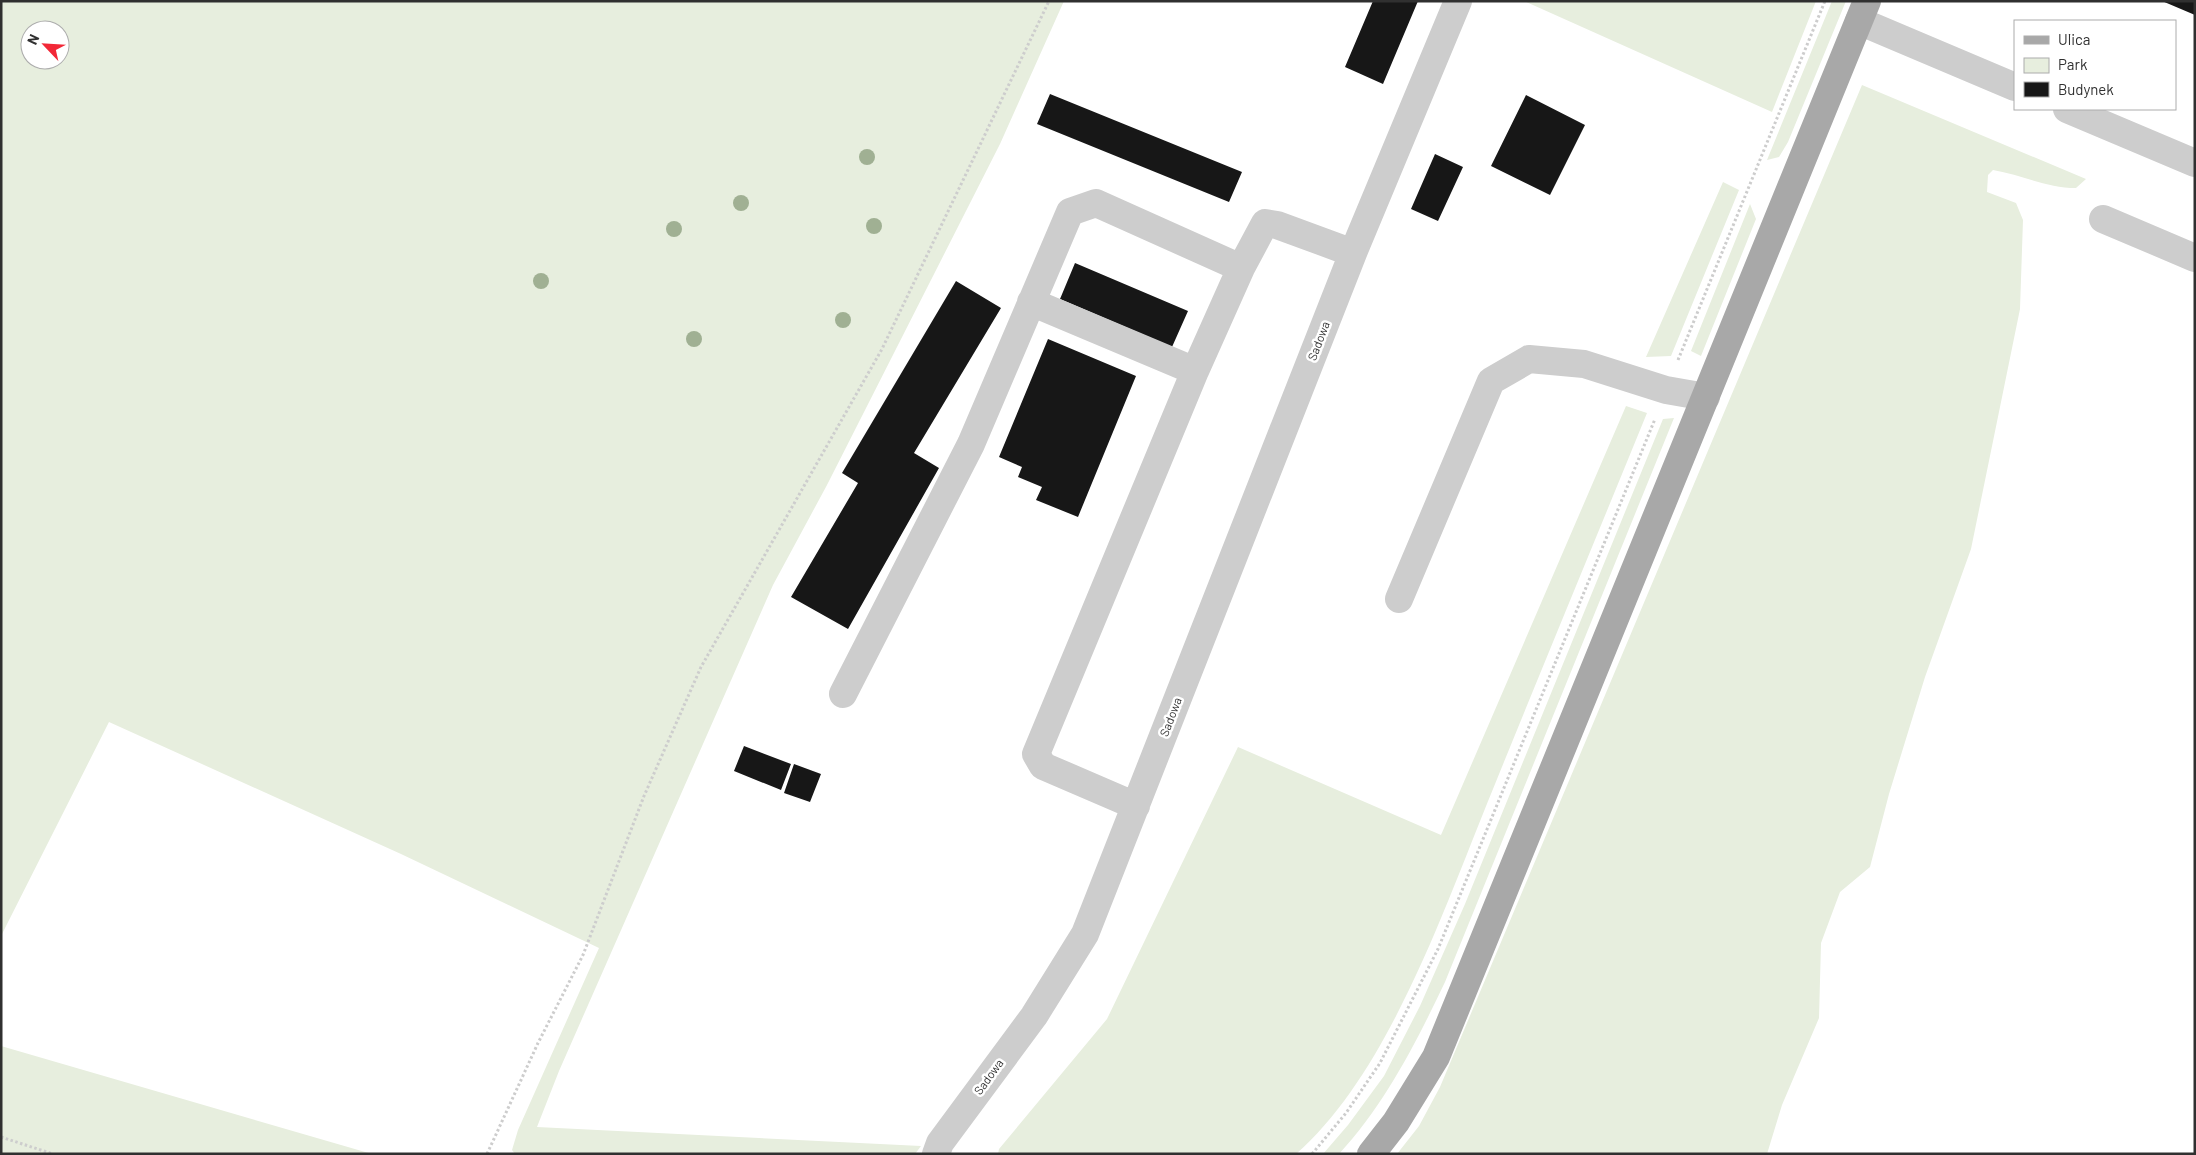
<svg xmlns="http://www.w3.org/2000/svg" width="2196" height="1155" font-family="Barlow,sans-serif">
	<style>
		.green { fill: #e7eede; fill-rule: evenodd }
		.building { fill: #171717 }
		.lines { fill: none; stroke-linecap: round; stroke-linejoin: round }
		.path { stroke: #cdcdcd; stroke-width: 3; stroke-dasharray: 2.5 2.5; stroke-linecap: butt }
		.minor { stroke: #cdcdcd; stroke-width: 28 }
		.major { stroke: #a8a8a8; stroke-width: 28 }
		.tree { fill: #a0b093 }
		.labels { text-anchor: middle; stroke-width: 5; stroke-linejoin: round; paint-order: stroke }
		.street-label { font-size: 12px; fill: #303030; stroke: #fff }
	</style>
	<rect width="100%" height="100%" fill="#fff"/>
	<path class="green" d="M1,1H1064L1000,144L827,485L773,585L559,1071L537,1127L921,1146L915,1154H515L512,1150L518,1130L599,948L401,854L109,722L1,936ZM30,30H60V60H30Z
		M1524,1H1816L1772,112Z
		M1832,1H1846L1788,142L1779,157L1767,160Z
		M1862,85L2086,179L2076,188C2047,188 2022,175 1993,170L1988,175L1987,192L2016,203L2023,220L2020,309L1971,549L1925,677L1889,794L1870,867L1840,892L1821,943L1819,1018L1782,1105L1767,1154H1397L1419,1126L1440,1087Z
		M1723,182L1739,190L1671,356L1646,357Z
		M1750,204L1756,219L1701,356L1691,351Z
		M1626,406L1647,413C1596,538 1544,663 1493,789C1446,903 1390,1072 1296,1154H998L999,1149L1107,1019L1238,747L1441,835Z
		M1674,418L1445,982C1416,1043 1385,1104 1339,1154H1323L1348,1125L1384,1076L1420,1006L1465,904L1663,419Z
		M1,1046L372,1154H1Z"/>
	<path class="building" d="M1373,1H1418L1383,84L1345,67Z
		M2162,1H2195V15Z
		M1050,94L1242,172L1229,202L1037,124Z
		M1526,95L1585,125L1550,195L1491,166Z
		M1435,154L1463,167L1438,221L1411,209Z
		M1075,263L1188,311L1172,347L1060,299Z
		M956,281L1001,308L914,453L939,468L848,629L791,597L858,483L842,473Z
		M1048,339L1136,376L1078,517L1036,500L1042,487L1018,477L1022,467L999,457Z
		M744,746L791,764L781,790L734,771Z
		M794,764L821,774L810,802L784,793Z"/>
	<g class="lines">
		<path class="path" d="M1678,360L1825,1
			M1,1137L53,1154
			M487,1154L538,1043L583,955L644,796L701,667L882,349L1049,1
			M1312,1154L1346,1113L1380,1063L1438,949L1655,419"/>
		<path class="minor" d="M1859,21L2015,87
			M2067,109L2195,163
			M2103,219L2195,258
			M1031,302L1195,371
			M1399,599L1491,381L1529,359L1584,364L1666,390L1706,397
			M843,694L971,444L1070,212L1096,203L1241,268
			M1136,806L1043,766L1036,754L1195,371L1241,268L1265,223L1277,225L1353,253
			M936,1154L940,1143L1034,1016L1085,934L1353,253L1458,1"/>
		<path class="major" d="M1371,1154L1396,1122L1436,1057L1867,1"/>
	</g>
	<g class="tree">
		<circle cx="867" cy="157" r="8"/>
		<circle cx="741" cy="203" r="8"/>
		<circle cx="874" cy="226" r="8"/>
		<circle cx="674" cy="229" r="8"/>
		<circle cx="541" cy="281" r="8"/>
		<circle cx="843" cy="320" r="8"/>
		<circle cx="694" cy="339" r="8"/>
	</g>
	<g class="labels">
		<g class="street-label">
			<text transform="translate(1319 341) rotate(-69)" y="4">Sadowa</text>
			<text transform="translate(1171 717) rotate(-69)" y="4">Sadowa</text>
			<text transform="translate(989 1077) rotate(-54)" y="4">Sadowa</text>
		</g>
	</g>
	<rect width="2196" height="1155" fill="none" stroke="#303030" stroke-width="5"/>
	<rect x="2014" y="20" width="162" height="90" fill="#ffffff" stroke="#acacac"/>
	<rect x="2024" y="36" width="25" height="8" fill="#a8a8a8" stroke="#acacac"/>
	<text x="2058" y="45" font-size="15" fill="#303030">Ulica</text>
	<rect x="2024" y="58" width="25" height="15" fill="#e7eede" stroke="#acacac"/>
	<text x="2058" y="70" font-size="15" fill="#303030">Park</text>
	<rect x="2024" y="82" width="25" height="15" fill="#171717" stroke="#acacac"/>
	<text x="2058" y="95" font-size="15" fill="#303030">Budynek</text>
	<g transform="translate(45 45) rotate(295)"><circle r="24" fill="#ffffff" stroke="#acacac"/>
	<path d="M0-4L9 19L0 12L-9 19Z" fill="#f22837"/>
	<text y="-8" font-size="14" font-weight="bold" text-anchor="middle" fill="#303030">N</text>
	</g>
</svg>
